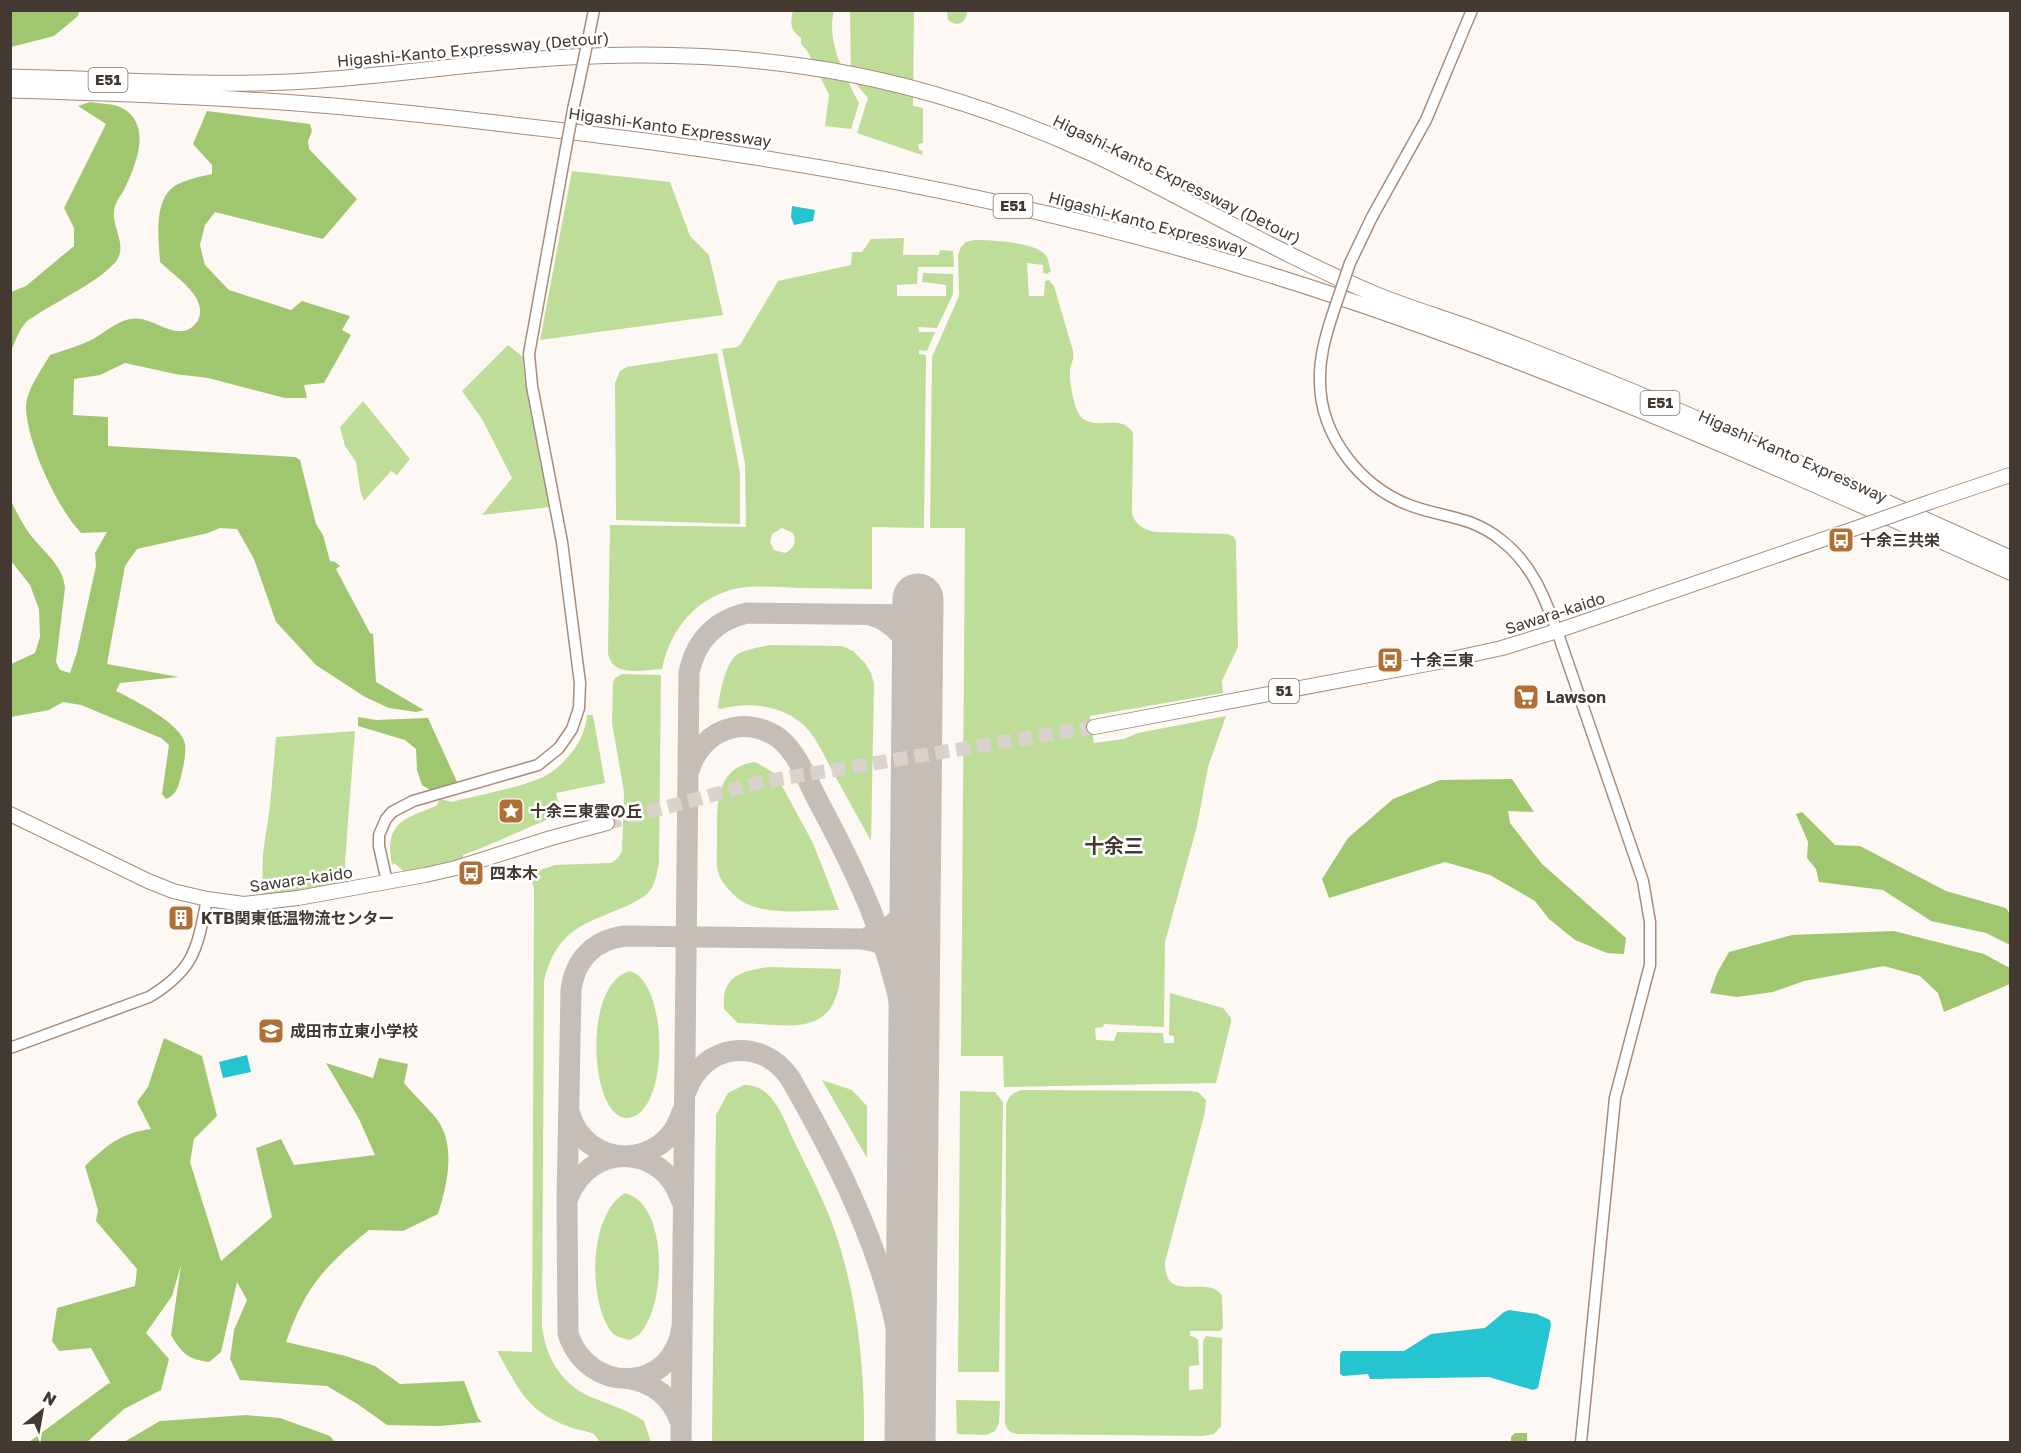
<svg xmlns="http://www.w3.org/2000/svg" width="2021" height="1453" font-family="'Golos Text','Noto Sans JP',sans-serif">
	<style>
		.green { fill: #bddd99; fill-rule: evenodd }
		.forest { fill: #a0c770 }
		.water { fill: #24c4d1 }
		.lines { fill: none; stroke-linecap: round; stroke-linejoin: round }
		.taxiway { stroke: #c4bdb8; stroke-width: 21 }
		.runway { stroke: #c4bdb8; stroke-width: 51 }
		.trunk-tunnel { stroke: #d9d2cd; stroke-width: 14; stroke-dasharray: 14 7; stroke-linecap: butt }
		.tertiary-casing { stroke: #a58c7b; stroke-width: 13 }
		.secondary-casing { stroke: #a58c7b; stroke-width: 13 }
		.trunk-casing { stroke: #a58c7b; stroke-width: 16 }
		.motorway-casing { stroke: #a58c7b; stroke-width: 17 }
		.tertiary { stroke: #fff; stroke-width: 10 }
		.secondary { stroke: #fff; stroke-width: 10 }
		.trunk { stroke: #fff; stroke-width: 14 }
		.motorway { stroke: #fff; stroke-width: 15 }
		.tertiary-bridge-casing { stroke: #a58c7b; stroke-width: 13; stroke-linecap: butt }
		.secondary-bridge-casing { stroke: #a58c7b; stroke-width: 13; stroke-linecap: butt }
		.trunk-bridge-casing { stroke: #a58c7b; stroke-width: 16; stroke-linecap: butt }
		.tertiary-bridge { stroke: #fff; stroke-width: 10 }
		.secondary-bridge { stroke: #fff; stroke-width: 10 }
		.trunk-bridge { stroke: #fff; stroke-width: 14 }
		.labels { text-anchor: middle; stroke-width: 5; stroke-linejoin: round; paint-order: stroke }
		.shield { fill: #fff; stroke: #7b746f; stroke-width: 1.5 }
		.shield-label { font-size: 15px; font-weight: bold; fill: #433931 }
		.street-label { font-size: 16px; fill: #433931; stroke: #fff }
		.poi-label { font-size: 16px; font-weight: bold; fill: #433931; stroke: #fff; text-anchor: start }
		.quarter-label { font-size: 20px; font-weight: bold; fill: #433931; stroke: #fff }
	</style>
	<rect width="100%" height="100%" fill="#fef8f4"/>
	<path class="green" d="M793,11H834C826,42 845,75 859,103L851,129L825,126L829,95L808,52L801,44V38C790,30 790,23 793,11Z
		M850,11H914L913,106L923,108V143L918,144L919,150L923,151L922,155L857,133L868,98L851,78Z
		M947,11H967C967,22 958,28 948,20Z
		M572,171L670,182L690,236L709,255L723,315L540,340Z
		M904,238L903,255H939L940,250L953,251L954,267H918L917,284L897,285V296H946V285L922,282L923,273L953,274V294L937,328L918,327L919,332H935L927,351L919,350V354L926,355L924,528L872,527V589C848,589 823,588 799,588C779,587 758,585 739,588C697,596 670,629 662,669C643,670 612,678 608,653L610,525L746,527L745,463L722,349L737,347L740,345L778,281L851,265L852,252H862L871,239ZM782,528L793,533C797,542 794,549 785,553L774,550L770,542L772,534Z
		M975,240C990,240 1039,242 1047,257C1049,261 1049,267 1051,271L1047,274L1043,273V265L1027,263L1029,296H1044L1045,281L1049,280L1054,286L1073,351C1074,360 1072,361 1070,369C1069,380 1074,411 1082,418C1099,431 1121,413 1133,433L1132,514C1136,526 1145,530 1156,532L1228,534L1234,537L1236,542L1238,647L1222,681L1223,693L1090,716L1094,743L1124,739L1138,733L1226,716L1208,767L1197,826L1165,942L1164,1027L1104,1024L1103,1027L1095,1028L1096,1040L1114,1041L1117,1032L1163,1033L1164,1043H1174V1036L1169,1035L1170,993L1223,1008L1231,1018V1022L1216,1083L1004,1087L1003,1056H961L965,528H930L932,357L959,296L958,255L961,247L966,242Z
		M508,345L523,357L524,375L551,507L482,515L512,478L482,419L462,391Z
		M717,353L740,473V524L616,520L615,383L620,371L627,367Z
		M363,401L410,459L397,475L391,471L364,501L360,490L356,462L345,446L340,427Z
		M771,645L842,646L853,651L865,663L871,673L874,684L871,841C859,819 847,798 835,776C827,761 820,745 810,732C788,705 751,701 721,709L718,708C720,693 725,662 738,654C747,649 761,647 771,645Z
		M622,674L661,675L659,863C657,871 656,882 651,889C647,896 639,899 633,903C588,924 558,925 544,981L542,1326C545,1355 561,1384 589,1396C607,1404 628,1410 644,1421L651,1442H600L594,1434C585,1430 576,1430 567,1426C525,1410 518,1387 497,1351L532,1352L534,888L529,874L555,865L611,863L618,858L622,851L624,792L612,723L613,682L615,678Z
		M587,715H593L605,783L556,793L561,814C528,827 496,843 463,855V858L405,872L394,863L392,865C384,823 403,819 436,806L440,799L452,802C478,795 525,787 547,775C567,763 586,738 587,715Z
		M355,731L345,862L347,883L262,896L263,853L270,806L276,737Z
		M755,762L773,772L782,786L813,843L839,910C809,910 765,917 740,900C733,895 725,886 721,879C715,869 717,855 717,843C717,811 713,767 755,762Z
		M769,967L841,969C837,1041 790,1024 738,1023L724,1009C721,976 741,971 769,967Z
		M630,971C669,982 670,1114 628,1118C590,1121 581,984 630,971Z
		M822,1080L852,1090L867,1106V1158Z
		M744,1085C774,1084 784,1121 795,1143C808,1170 823,1198 833,1226C858,1296 865,1369 864,1442H712L716,1115L728,1093Z
		M1022,1090L1190,1091L1198,1092L1206,1100L1205,1112L1165,1262C1164,1306 1209,1273 1222,1296L1223,1328L1220,1331H1190V1336L1195,1337L1198,1340L1199,1365L1189,1366V1390L1203,1389V1341L1206,1336L1222,1338L1221,1426L1214,1434L1203,1436L1018,1434C1011,1433 1007,1431 1005,1423L1006,1107C1007,1097 1012,1093 1022,1090Z
		M960,1091L995,1092L1003,1102L999,1372H958Z
		M625,1193C669,1204 666,1304 641,1332C639,1336 633,1338 630,1340C622,1338 614,1337 610,1330C588,1298 589,1214 625,1193Z
		M956,1400L1000,1401L999,1423L995,1431L986,1435L957,1434Z"/>
	<path class="forest" d="M11,10H79V11L78,16L54,36L11,47Z
		M90,102C100,104 114,103 122,108C153,125 136,165 124,190C120,197 115,202 114,211C112,227 127,245 117,260C104,278 62,299 41,312C37,315 30,318 26,322C19,330 15,342 11,351V292L26,286L74,246V228L64,208L106,124L78,106Z
		M207,111L310,124L312,131L308,141L309,149L357,199L323,239L215,212L205,225L200,245L205,265L229,290L291,310L302,301L350,316L342,330L351,335L324,383L304,385L307,398H285L208,378L175,374L125,363L100,375L74,379L73,415L108,417V446L295,457L300,460L316,524L323,535L330,561L335,562L340,566L336,569L370,633L373,634L376,682L424,710L416,712L389,708L365,697L316,665L276,622L254,559L237,529L220,528L208,533L137,549L125,566L107,664L179,677L120,683L116,691C134,700 182,724 185,744C186,753 184,764 182,772C179,784 178,794 166,799L162,794L169,745L161,738L81,705L63,702L49,710L11,717V664L35,653L40,637L39,609L30,585L11,561V501C16,511 21,521 27,530C40,550 63,563 65,588L56,662L60,670L70,673L77,652L96,566L95,553L107,532L81,533C57,508 28,444 26,410C25,391 41,371 50,355C64,350 80,346 93,339C104,333 117,321 130,319C149,315 165,333 183,331C189,331 195,325 198,320C209,297 174,276 160,262C159,241 153,204 172,188C180,181 202,176 212,174V165L193,144Z
		M358,717L376,720L428,718L458,784L432,791L422,785L417,770L416,749L405,740L358,726Z
		M1512,779L1534,812L1508,811L1510,823L1542,864L1626,938L1624,954L1607,953L1575,940L1549,919L1535,901L1490,875L1445,862L1329,898L1322,879L1348,838L1393,799L1440,780Z
		M1802,812L1835,845L1860,846L1946,891L2006,908L2010,914V945L1986,933L1931,921L1883,890L1819,882L1816,869L1807,858L1808,842L1796,814Z
		M1894,931L1984,954L2010,968V984L1944,1012L1938,993L1920,976L1884,966L1804,981L1773,992L1737,997L1710,993L1717,973L1729,952L1792,935Z
		M164,1038L202,1056L217,1116L194,1139L190,1162L221,1261L272,1217L256,1148L281,1139L294,1165L375,1155L359,1119L326,1063L373,1078L379,1058L408,1064L404,1083C414,1095 426,1106 436,1118C457,1145 447,1185 438,1214L403,1231L369,1230C324,1267 306,1286 286,1342L346,1356L375,1366L400,1384L464,1381L478,1418L482,1422L440,1426L387,1425L359,1405L327,1386L240,1380L230,1359L234,1330L247,1300L237,1282L221,1352L209,1362C188,1359 182,1354 171,1335L181,1265L172,1296L146,1333L169,1359L161,1390L124,1409L87,1442H29L109,1383L111,1384L91,1348L59,1351L52,1341L57,1308L135,1286L137,1269L96,1221L98,1210L85,1166C107,1145 121,1133 151,1129L137,1102L148,1087Z
		M246,1415L280,1418L330,1436L335,1442H124L160,1421Z
		M1515,1433H1527V1441L1543,1442H1511V1437Z"/>
	<path class="water" d="M792,206L815,210L813,221L794,225L791,217Z
		M247,1055L251,1072L223,1078L219,1062Z
		M1509,1310L1537,1314L1550,1320L1551,1325L1538,1388L1533,1390L1489,1377L1370,1379L1368,1374L1343,1376L1340,1374V1354L1342,1351H1404L1431,1334L1485,1328L1504,1312Z"/>
	<g class="lines">
		<path class="taxiway" d="M870,615C895,622 911,643 917,668
			M689,771C695,750 710,733 732,728C749,724 767,729 780,739C798,754 807,780 818,801C859,877 890,943 905,1030
			M868,937C891,930 907,914 915,891
			M686,1092C703,1043 761,1036 790,1078C833,1153 872,1229 893,1313C902,1352 905,1391 910,1431
			M569,1112C586,1171 665,1170 682,1112
			M568,1198C589,1142 663,1143 681,1200
			M682,1327C673,1393 589,1396 568,1334L567,1202L571,990C575,959 594,940 625,936L862,939C890,942 909,960 914,987L913,1114
			M630,1379C654,1383 672,1398 680,1421
			M681,1442L689,672C696,640 716,620 747,613L917,615"/>
		<path class="runway" d="M910,1442L918,599"/>
		<path class="trunk-tunnel" d="M607,823L761,782L1094,727"/>
		<g class="tertiary-casing">
			<path id="tertiary" d="M590,30L594,10
				M574,105L578,87
				M1557,631L1643,881L1650,922V965L1615,1098L1581,1442
				M387,882L379,846V835L386,819L392,812L413,801L538,765L559,748L572,729L579,708L580,683L562,542L532,386L529,354L566,148
				M10,1048L149,997C195,969 197,949 207,899"/>
		</g>
		<g class="secondary-casing">
			<path id="secondary" d="M1350,263L1372,217L1426,120L1472,10
				M1332,316C1325,338 1319,359 1320,383C1321,436 1360,486 1409,505C1443,518 1470,515 1501,540C1532,564 1544,596 1557,631"/>
		</g>
		<g class="trunk-casing">
			<path id="trunk" d="M1930,502L2010,475
				M1094,727L1438,662L1502,648L1557,631L1865,525
				M10,814L148,881L173,891L207,899L244,904L298,898L425,875L456,868L551,838L607,823"/>
		</g>
		<g class="motorway-casing">
			<path id="motorway" d="M10,77C109,79 208,87 306,81C394,76 481,61 569,57C646,53 724,55 801,66C903,80 1000,111 1093,154C1188,199 1279,254 1377,295C1409,308 1443,318 1476,330C1526,348 1575,368 1624,388C1754,442 1882,500 2010,558
				M10,90C118,93 226,97 333,106C399,112 465,119 530,127C748,151 964,188 1176,247C1464,327 1738,449 2010,572"/>
		</g>
		<use href="#tertiary" class="tertiary"/>
		<use href="#secondary" class="secondary"/>
		<use href="#trunk" class="trunk"/>
		<use href="#motorway" class="motorway"/>
		<g class="tertiary-bridge-casing">
			<path id="tertiary-bridge" d="M578,87L590,30
				M566,148L574,105"/>
		</g>
		<g class="secondary-bridge-casing">
			<path id="secondary-bridge" d="M1332,316L1350,263"/>
		</g>
		<g class="trunk-bridge-casing">
			<path id="trunk-bridge" d="M1865,525L1930,502"/>
		</g>
		<use href="#tertiary-bridge" class="tertiary-bridge"/>
		<use href="#secondary-bridge" class="secondary-bridge"/>
		<use href="#trunk-bridge" class="trunk-bridge"/>
	</g>
	<defs>
		<g id="bus-square" transform="scale(1.35)"><rect x="-9" y="-9" width="18" height="18" rx="4" fill="#ae7035" stroke="#fff"/><path d="M-5-6H5V4H4V6H2V4H-2V6H-4V4H-5ZM-3.5-4V0h7V-4ZM-3.5 1.2v1.5H-2V1.2ZM2 1.2v1.5H3.5V1.2Z" fill="#fff"/></g>
		<g id="supermarket-square" transform="scale(1.35)"><rect x="-9" y="-9" width="18" height="18" rx="4" fill="#ae7035" stroke="#fff"/><path d="M-6-5.5h2.5l.6 2H6L4.5 2H-2.5L-4.4-4H-6ZM-1.5 3.2a1.3 1.3 0 1 0 .1 0ZM3 3.2a1.3 1.3 0 1 0 .1 0Z" fill="#fff"/></g>
		<g id="sight-square" transform="scale(1.35)"><rect x="-9" y="-9" width="18" height="18" rx="4" fill="#ae7035" stroke="#fff"/><path d="M0-6L1.8-2.2L6-1.7L2.9 1.2L3.7 5.4L0 3.3L-3.7 5.4L-2.9 1.2L-6-1.7L-1.8-2.2Z" fill="#fff"/></g>
		<g id="building-square" transform="scale(1.35)"><rect x="-9" y="-9" width="18" height="18" rx="4" fill="#ae7035" stroke="#fff"/><path d="M-4-6H4V6H1V3H-1V6H-4ZM-2.5-4.3h1.7v1.8h-1.7ZM.8-4.3h1.7v1.8H.8ZM-2.5-1h1.7V.8h-1.7ZM.8-1h1.7V.8H.8Z" fill="#fff"/></g>
		<g id="school-square" transform="scale(1.35)"><rect x="-9" y="-9" width="18" height="18" rx="4" fill="#ae7035" stroke="#fff"/><path d="M0-5L7-2L0 1L-7-2ZM-4 1L0 2.5L4 1V4Q0 6-4 4Z" fill="#fff"/></g>
	</defs>
	<g fill-rule="evenodd">
		<use href="#bus-square" x="1841" y="540"/>
		<use href="#bus-square" x="1390" y="660"/>
		<use href="#supermarket-square" x="1526" y="697"/>
		<use href="#sight-square" x="511" y="811"/>
		<use href="#bus-square" x="471" y="873"/>
		<use href="#building-square" x="181" y="918"/>
		<use href="#school-square" x="271" y="1031"/>
	</g>
	<g class="labels">
		<g class="shield">
			<rect x="88.5" y="68" width="39" height="24" rx="4.5"/>
			<rect x="993.5" y="194" width="39" height="24" rx="4.5"/>
			<rect x="1640.5" y="391" width="39" height="24" rx="4.5"/>
			<rect x="1269" y="679" width="30" height="24" rx="4.5"/>
		</g>
		<g class="shield-label">
			<text x="108" y="85">E51</text>
			<text x="1013" y="211">E51</text>
			<text x="1660" y="408">E51</text>
			<text x="1284" y="696">51</text>
		</g>
		<g class="street-label">
			<text transform="translate(473 49) rotate(-5)" y="6">Higashi-Kanto Expressway (Detour)</text>
			<text transform="translate(670 127) rotate(8)" y="6">Higashi-Kanto Expressway</text>
			<text transform="translate(1177 179) rotate(26)" y="6">Higashi-Kanto Expressway (Detour)</text>
			<text transform="translate(1148 223) rotate(15)" y="6">Higashi-Kanto Expressway</text>
			<text transform="translate(1793 456) rotate(24)" y="6">Higashi-Kanto Expressway</text>
			<text transform="translate(1555 613) rotate(-18)" y="6">Sawara-kaido</text>
			<text transform="translate(301 879) rotate(-8)" y="6">Sawara-kaido</text>
		</g>
		<g class="poi-label">
			<text x="1860" y="546">十余三共栄</text>
			<text x="1410" y="666">十余三東</text>
			<text x="1546" y="703">Lawson</text>
			<text x="530" y="817">十余三東雲の丘</text>
			<text x="490" y="879">四本木</text>
			<text x="201" y="924">KTB関東低温物流センター</text>
			<text x="290" y="1037">成田市立東小学校</text>
		</g>
		<g class="quarter-label">
			<text x="1114" y="853">十余三</text>
		</g>
	</g>
	<rect width="2021" height="1453" fill="none" stroke="#433931" stroke-width="24"/>
	<g transform="translate(42 1411) rotate(31)" stroke="#ffffff" stroke-width="4.5" paint-order="stroke">
	<path d="M0-4.5L10 22L0 15L-10 22Z" fill="#433931"/>
	<text y="-9" font-size="16" font-weight="bold" text-anchor="middle" fill="#433931">N</text>
	</g>
</svg>
